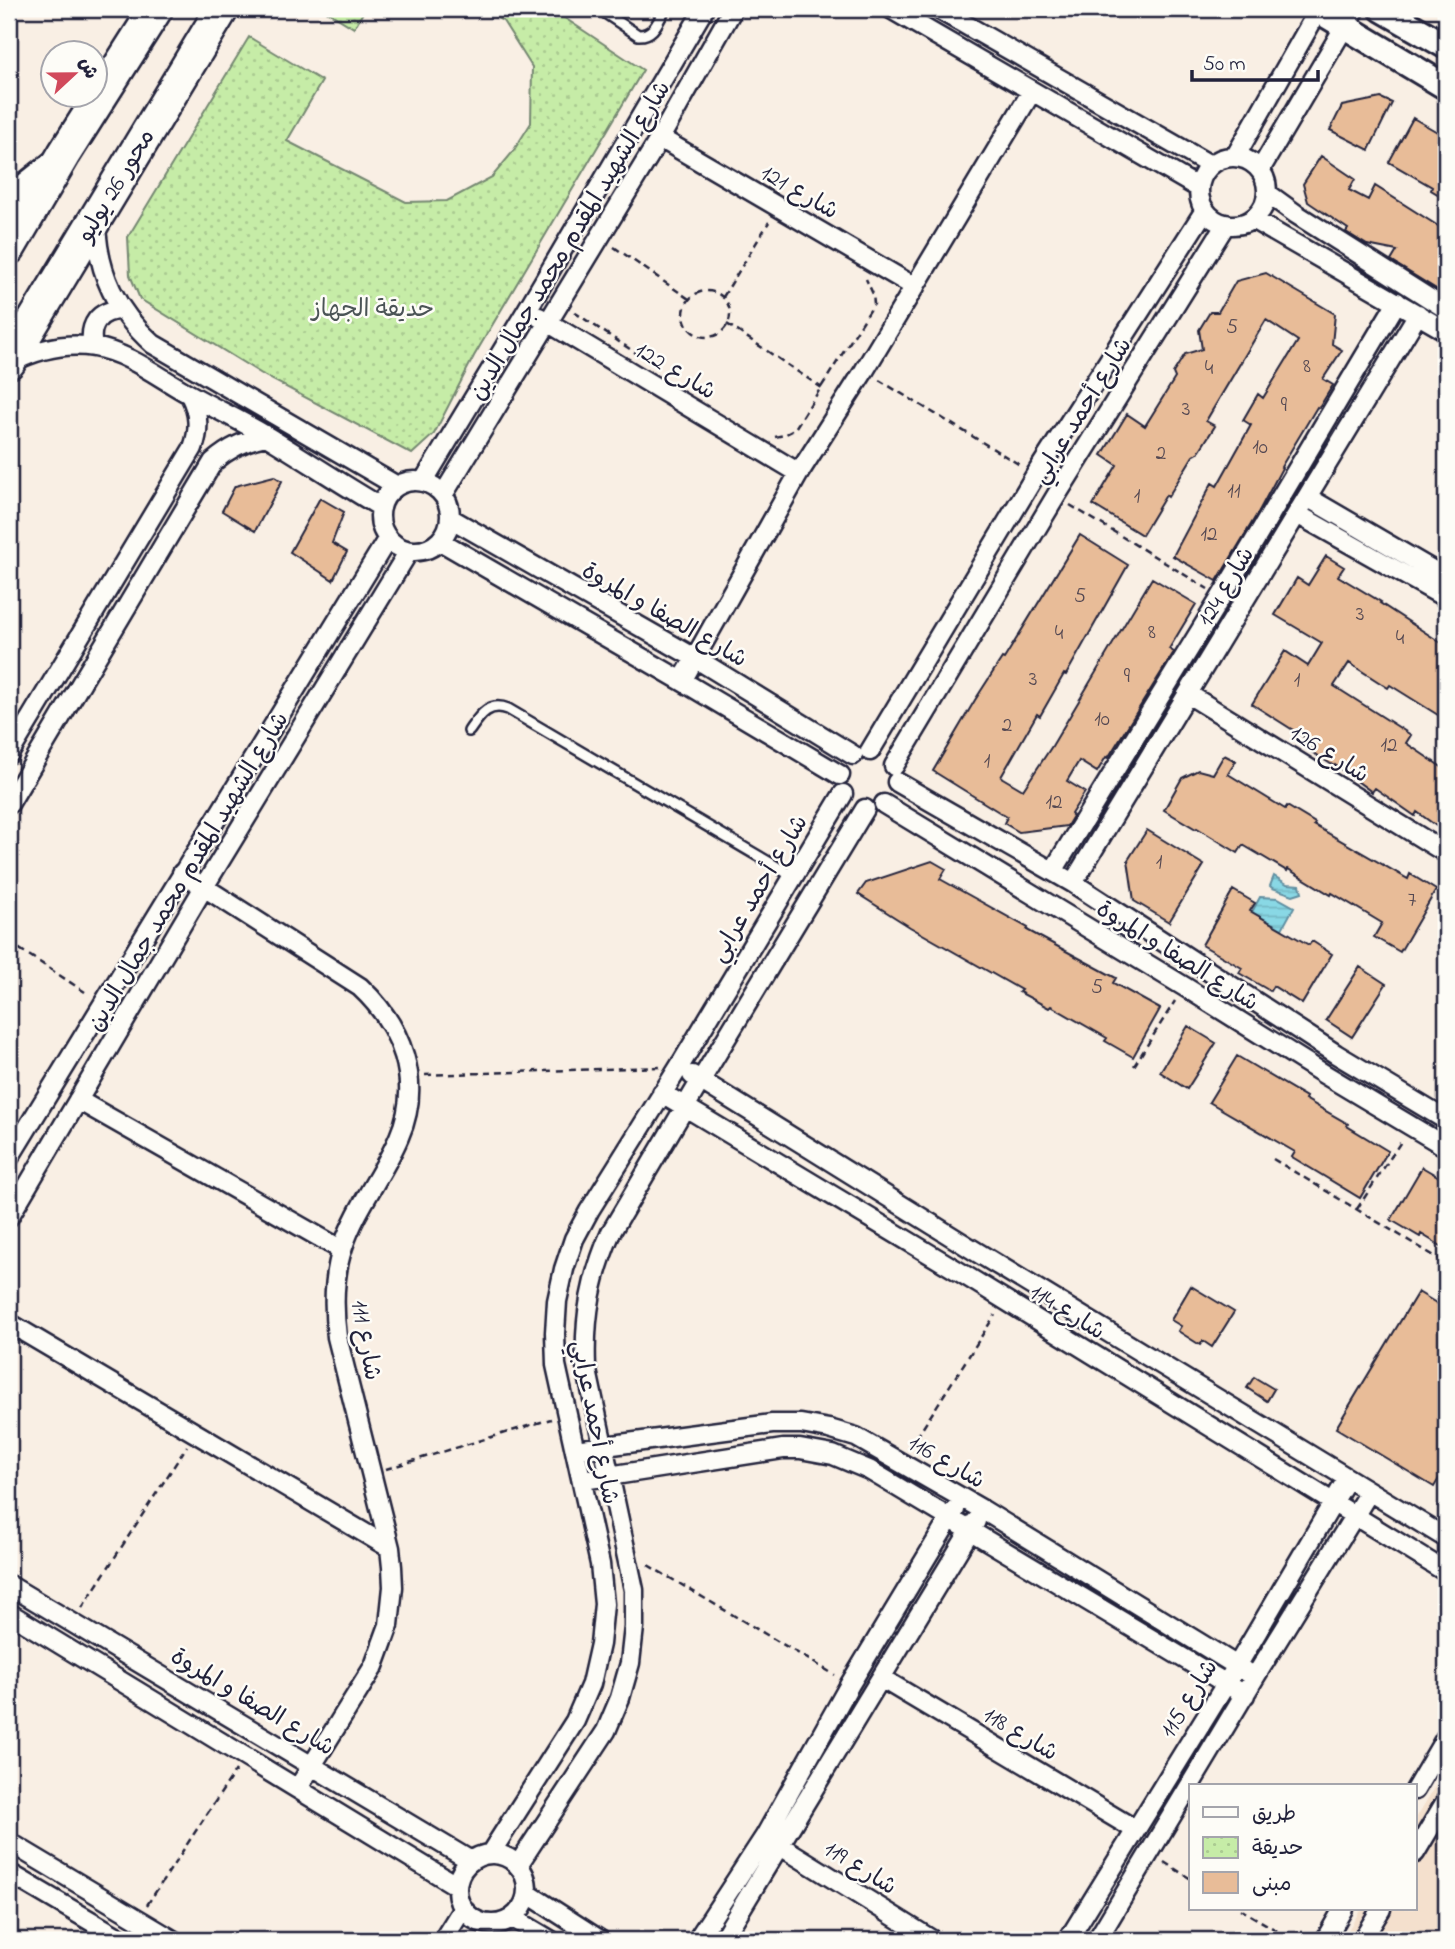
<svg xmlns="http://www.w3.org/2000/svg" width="1455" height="1949" font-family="'Indie Flower','Playpen Sans Arabic',sans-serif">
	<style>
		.built { fill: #f4e0cd }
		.park { fill: url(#park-dots); stroke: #748771; stroke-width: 2 }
		.water { fill: url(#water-rules); stroke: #608fa1; stroke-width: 2 }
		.building { fill: #e8bc98; stroke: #22223b; stroke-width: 2 }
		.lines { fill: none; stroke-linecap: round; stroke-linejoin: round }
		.lane-casing { stroke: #22223b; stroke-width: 14 }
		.street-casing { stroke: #22223b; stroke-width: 23 }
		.secondary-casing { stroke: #22223b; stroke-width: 30 }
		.highway-casing { stroke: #22223b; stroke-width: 37 }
		.path { stroke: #22223b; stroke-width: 2.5; stroke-dasharray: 7 5; stroke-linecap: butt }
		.lane { stroke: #fdfcf7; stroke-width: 9 }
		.street { stroke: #fdfcf7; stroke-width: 18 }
		.secondary { stroke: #fdfcf7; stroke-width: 24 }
		.highway { stroke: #fdfcf7; stroke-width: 32 }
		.labels { text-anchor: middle; stroke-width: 5; stroke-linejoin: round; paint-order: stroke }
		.number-label { font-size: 21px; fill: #544852 }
		.street-label { font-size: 24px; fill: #22223b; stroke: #fdfcf7 }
		.park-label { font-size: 24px; fill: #4b5456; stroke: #fdfcf7 }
	</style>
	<defs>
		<pattern id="park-dots" width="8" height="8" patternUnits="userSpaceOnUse" patternTransform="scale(1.75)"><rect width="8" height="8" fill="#c6eca7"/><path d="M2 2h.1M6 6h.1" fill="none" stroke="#aaca91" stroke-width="1.8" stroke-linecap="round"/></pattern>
		<pattern id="water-rules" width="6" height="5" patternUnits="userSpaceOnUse" patternTransform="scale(1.75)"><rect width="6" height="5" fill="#89d8e5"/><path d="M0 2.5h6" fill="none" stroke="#76b9c5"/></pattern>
	</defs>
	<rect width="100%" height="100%" fill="#f9efe4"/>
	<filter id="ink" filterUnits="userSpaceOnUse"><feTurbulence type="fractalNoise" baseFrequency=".0143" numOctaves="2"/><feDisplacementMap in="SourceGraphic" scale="14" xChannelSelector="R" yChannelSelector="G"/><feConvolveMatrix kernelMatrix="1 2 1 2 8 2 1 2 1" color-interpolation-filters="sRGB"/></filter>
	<g filter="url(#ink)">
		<path class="built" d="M1446,1768V1940H1342L1361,1909H1415V1820Z"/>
		<path class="park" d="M323,9H365L354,28Z
			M481,9H551L643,70L474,356L434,434L412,454L265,376L140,299L130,275L128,237L249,37L322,81L287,141L406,202L447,201L492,177L512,153L531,123L532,67L503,21Z"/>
		<path class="water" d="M1274,876L1287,884L1300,885L1302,892L1293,895L1272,888L1270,886Z
			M1260,897L1278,898L1294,907L1282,929L1252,912Z"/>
		<path class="building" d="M1381,98L1392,103L1369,150L1330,130L1342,106Z
			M1413,118L1446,137V199L1431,190L1432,187L1389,162Z
			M1321,156L1355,179L1349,190L1368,200L1375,186L1446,231V295L1391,261L1397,251L1367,245L1346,232L1348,229L1308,202L1303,184Z
			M1266,273L1335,314L1332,344L1342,350L1323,379L1333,385L1319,408L1317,407L1281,467L1282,468L1259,511L1217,581L1173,556L1212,483L1217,486L1251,425L1243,420L1258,394L1263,398L1298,341L1266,320L1206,421L1215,426L1198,453L1193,456L1168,497L1166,495L1142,535L1093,505L1117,465L1102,455L1127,414L1145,426L1175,378L1173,373L1185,354L1202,349L1199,330L1210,312H1218L1236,281Z
			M274,476L282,481L255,531L222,511L235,486Z
			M320,498L344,512L332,543L347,552L333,580L290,552Z
			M1080,535L1128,565L1066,675L1064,674L1040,716L1037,714L1001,777L1023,790L1052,746L1152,578L1196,604L1169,649L1174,652L1108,758L1106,757L1097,772L1079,761L1067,781L1085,792L1071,814L1073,816L1067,826L1019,832L1004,823L1007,817L933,771L975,700L1002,658L1004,659Z
			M1326,556L1344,567L1338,576L1381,602L1380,603L1446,646V720L1390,685L1388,688L1349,663L1334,686L1411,735L1406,743L1446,770V833L1417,812L1415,816L1375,788L1372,792L1335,765L1334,766L1310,751L1315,744L1252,704L1285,651L1308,666L1322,643L1275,615L1297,578L1308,585Z
			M1224,755L1236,761L1228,774L1285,809L1287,806L1315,823L1314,825L1408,879L1410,874L1436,890L1400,952L1374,937L1382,923L1332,893L1331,895L1288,869L1287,871L1243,845L1238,853L1197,828L1196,829L1164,810L1182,778L1198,770L1213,774Z
			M1147,830L1204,865L1169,922L1134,901L1128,860Z
			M932,861L946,869L940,879L1028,928L1027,930L1116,978L1113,983L1160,1009L1133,1057L1105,1041L1107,1038L1051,1006L1049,1008L1019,992L1021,990L910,927L858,894L866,883Z
			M1233,890L1255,903L1250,911L1309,945L1312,941L1332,954L1302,1004L1273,986L1270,991L1239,973L1242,968L1202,945Z
			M1360,967L1386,984L1352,1037L1326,1020Z
			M1188,1026L1216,1043L1187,1089L1160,1072Z
			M1237,1056L1306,1097L1305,1099L1348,1124L1347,1126L1388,1151L1360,1198L1292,1157L1295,1152L1209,1102Z
			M1422,1167L1446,1181V1249L1421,1234L1420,1237L1391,1220Z
			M1191,1286L1234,1312L1212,1347L1203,1341L1200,1345L1178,1331L1181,1326L1171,1320Z
			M1418,1292L1446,1309V1467L1434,1487L1336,1428Z
			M1254,1377L1274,1389L1267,1401L1247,1388Z"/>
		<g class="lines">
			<g class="lane-casing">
				<path id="lane" d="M599,9L638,35C654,36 658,21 665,9
					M469,731C479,717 488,701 508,709L794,877"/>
			</g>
			<g class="street-casing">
				<path id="street" d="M891,9L1199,188
					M938,9L1210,165
					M660,138L915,287
					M1199 191a34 34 0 1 1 68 0a34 34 0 1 1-68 0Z
					M1235,157L1319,9
					M1260,170L1355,9
					M1267,193L1296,214L1446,309
					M1252,219L1446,331
					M96,224C98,274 116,311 153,344L397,486
					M539,317L799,473
					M93,347C88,325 99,310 121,310
					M12,362C38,349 65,342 94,347C129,353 158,377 189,394C215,409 242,421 268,437C306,460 343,485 381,507
					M380 516a35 35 0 1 1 70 0a35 35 0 1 1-70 0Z
					M423,482L527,310L704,9
					M443,495L660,138L733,9
					M1307,497L1446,578
					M1297,514L1446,598
					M450,518L695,658L853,755
					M440,541L682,681L840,775
					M682,681L799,473L864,371L1032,91
					M1188,694L1446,853
					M870,751L1036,474L1205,210
					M9,754L193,448C200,429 199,413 190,395
					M894,766L1056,496L1226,224
					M897,782L1073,883L1336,1054L1446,1120
					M9,804L213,462C229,448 245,440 266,436
					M884,804L1185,987L1324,1074L1446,1147
					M1053,871L1221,597L1397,302
					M182,873L360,987C402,1026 423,1082 399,1137C383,1175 356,1207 343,1247C333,1276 333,1306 337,1337L390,1548L392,1567L393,1587L389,1625L374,1666L298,1788
					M1073,883L1418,314
					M692,1075L975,1251L1446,1538
					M662,1093L963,1274L1446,1572
					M78,1100L342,1250
					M9,1158L388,538
					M9,1217L204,887L409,551
					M9,1323L390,1548
					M575,1450L772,1424H801L829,1429L856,1437L983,1510L1255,1677
					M583,1480L783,1449H800L833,1455L869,1470L1245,1695
					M9,1585L471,1861
					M9,1613L457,1886
					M881,1678L1136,1830
					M1415,1790L1446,1737
					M771,1840L932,1940
					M9,1842L173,1940
					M1415,1853L1446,1801
					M490,1854L575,1721L591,1684L600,1644L604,1604L600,1564L556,1365L555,1333L557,1301L564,1269L574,1239L589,1211L679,1067L843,794
					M457 1889a35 35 0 1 1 70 0a35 35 0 1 1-70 0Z
					M518,1865L606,1731L620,1698L630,1663L634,1627V1590L586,1366C584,1316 591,1278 611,1232L701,1080L865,809
					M9,1873L123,1940
					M527,1893L600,1940
					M513,1918L550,1940
					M443,1940L463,1908
					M697,1940L765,1836L850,1684L955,1510
					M722,1940L976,1521
					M1068,1940L1237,1666L1347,1479
					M1097,1940L1255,1677L1369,1492
					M1325,1940L1343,1909
					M1362,1940L1381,1909"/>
			</g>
			<g class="secondary-casing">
				<path id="secondary" d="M1316,9L1446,87
					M1382,9L1446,46
					M9,199L53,164"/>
			</g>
			<g class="highway-casing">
				<path id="highway" d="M9,248L64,154L156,9
					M9,362L222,9"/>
			</g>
			<path class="path" d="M614,247L689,299
				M684 314a23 23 0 1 1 46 0a23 23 0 1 1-46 0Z
				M723,297L769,222
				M574,312L645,359
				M727,324L822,388
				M879,380L1020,465
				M775,437L784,435L794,430L874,304L873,294L866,279
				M1070,505L1208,589
				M9,942L88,994
				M1134,1066L1175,1001
				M425,1075L660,1067
				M1273,1159L1446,1263
				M1357,1209L1402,1140
				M910,1448L995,1315
				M386,1469L551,1419
				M648,1565L835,1675
				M82,1608L187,1446
				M1164,1862L1191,1879
				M147,1905L236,1770
				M1240,1909L1293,1940"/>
			<use href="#lane" class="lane"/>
			<use href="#street" class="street"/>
			<use href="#secondary" class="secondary"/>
			<use href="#highway" class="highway"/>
		</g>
	</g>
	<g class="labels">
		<g class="number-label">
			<text x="1232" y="333">5</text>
			<text x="1307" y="372">8</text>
			<text x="1209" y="374">4</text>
			<text x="1284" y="411">9</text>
			<text x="1186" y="415">3</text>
			<text x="1260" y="453">10</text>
			<text x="1161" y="459">2</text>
			<text x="1234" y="497">11</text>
			<text x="1137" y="502">1</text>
			<text x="1209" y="540">12</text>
			<text x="1080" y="602">5</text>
			<text x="1360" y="620">3</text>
			<text x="1152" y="638">8</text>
			<text x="1059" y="639">4</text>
			<text x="1400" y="644">4</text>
			<text x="1127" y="682">9</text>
			<text x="1033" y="685">3</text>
			<text x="1297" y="686">1</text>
			<text x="1102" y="725">10</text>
			<text x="1007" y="731">2</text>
			<text x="1389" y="751">12</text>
			<text x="987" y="767">1</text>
			<text x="1054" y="808">12</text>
			<text x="1159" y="868">1</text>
			<text x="1412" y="906">7</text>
			<text x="1097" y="993">5</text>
		</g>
		<g class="street-label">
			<text transform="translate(115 185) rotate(-59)" y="8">محور 26 يوليو</text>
			<text transform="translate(800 191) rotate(30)" y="8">شارع 121</text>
			<text transform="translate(569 240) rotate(-59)" y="8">شارع الشهيد المقدم محمد جمال الدين</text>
			<text transform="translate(676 370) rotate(31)" y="8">شارع 122</text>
			<text transform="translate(1081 410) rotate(-58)" y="8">شارع أحمد عرابي</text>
			<text transform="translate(1225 586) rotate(-59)" y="8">شارع 124</text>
			<text transform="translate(665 614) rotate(30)" y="8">شارع الصفا و المروة</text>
			<text transform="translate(1330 753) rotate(32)" y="8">شارع 126</text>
			<text transform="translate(187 871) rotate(-59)" y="8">شارع الشهيد المقدم محمد جمال الدين</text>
			<text transform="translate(758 888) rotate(-59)" y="8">شارع أحمد عرابي</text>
			<text transform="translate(1178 955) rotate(32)" y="8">شارع الصفا و المروة</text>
			<text transform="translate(1068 1311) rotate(32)" y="8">شارع 114</text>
			<text transform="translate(367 1340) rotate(80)" y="8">شارع 111</text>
			<text transform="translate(596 1422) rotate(79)" y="8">شارع أحمد عرابي</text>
			<text transform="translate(947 1461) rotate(30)" y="8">شارع 116</text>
			<text transform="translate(1188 1698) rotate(-58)" y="8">شارع 115</text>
			<text transform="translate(253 1701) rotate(31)" y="8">شارع الصفا و المروة</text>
			<text transform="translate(1021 1733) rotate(31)" y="8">شارع 118</text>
			<text transform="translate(861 1867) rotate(32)" y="8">شارع 119</text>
		</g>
		<g class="park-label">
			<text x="373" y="316">حديقة الجهاز</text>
		</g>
	</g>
	<rect width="1455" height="1949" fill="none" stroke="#fdfcf7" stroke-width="35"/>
	<rect x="18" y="18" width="1420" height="1914" fill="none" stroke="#22223b" stroke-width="2.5" filter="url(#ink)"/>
	<rect x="1189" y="1784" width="228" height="126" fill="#fdfcf7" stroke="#a5a5ac" stroke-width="2"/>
	<rect x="1203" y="1807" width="35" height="10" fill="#fdfcf7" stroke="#a5a5ac" stroke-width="2"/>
	<text x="1252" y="1820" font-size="21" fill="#22223b">طريق</text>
	<rect x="1203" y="1837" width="35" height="21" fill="url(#park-dots)" stroke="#a5a5ac" stroke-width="2"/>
	<text x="1252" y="1854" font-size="21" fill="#22223b">حديقة</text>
	<rect x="1203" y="1872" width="35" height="21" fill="#e8bc98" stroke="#a5a5ac" stroke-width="2"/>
	<text x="1252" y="1890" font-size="21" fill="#22223b">مبنى</text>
	<g transform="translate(74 74) rotate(68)"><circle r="33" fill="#fdfcf7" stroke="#a5a5ac" stroke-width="2"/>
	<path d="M0-5L12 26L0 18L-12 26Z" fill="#d1495b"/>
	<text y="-10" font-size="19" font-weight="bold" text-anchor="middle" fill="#22223b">ش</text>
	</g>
	<path d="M1192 70v10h126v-10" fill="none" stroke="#22223b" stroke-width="3.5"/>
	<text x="1203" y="70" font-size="21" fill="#22223b" stroke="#fdfcf7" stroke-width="5" paint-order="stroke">50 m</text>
</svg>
